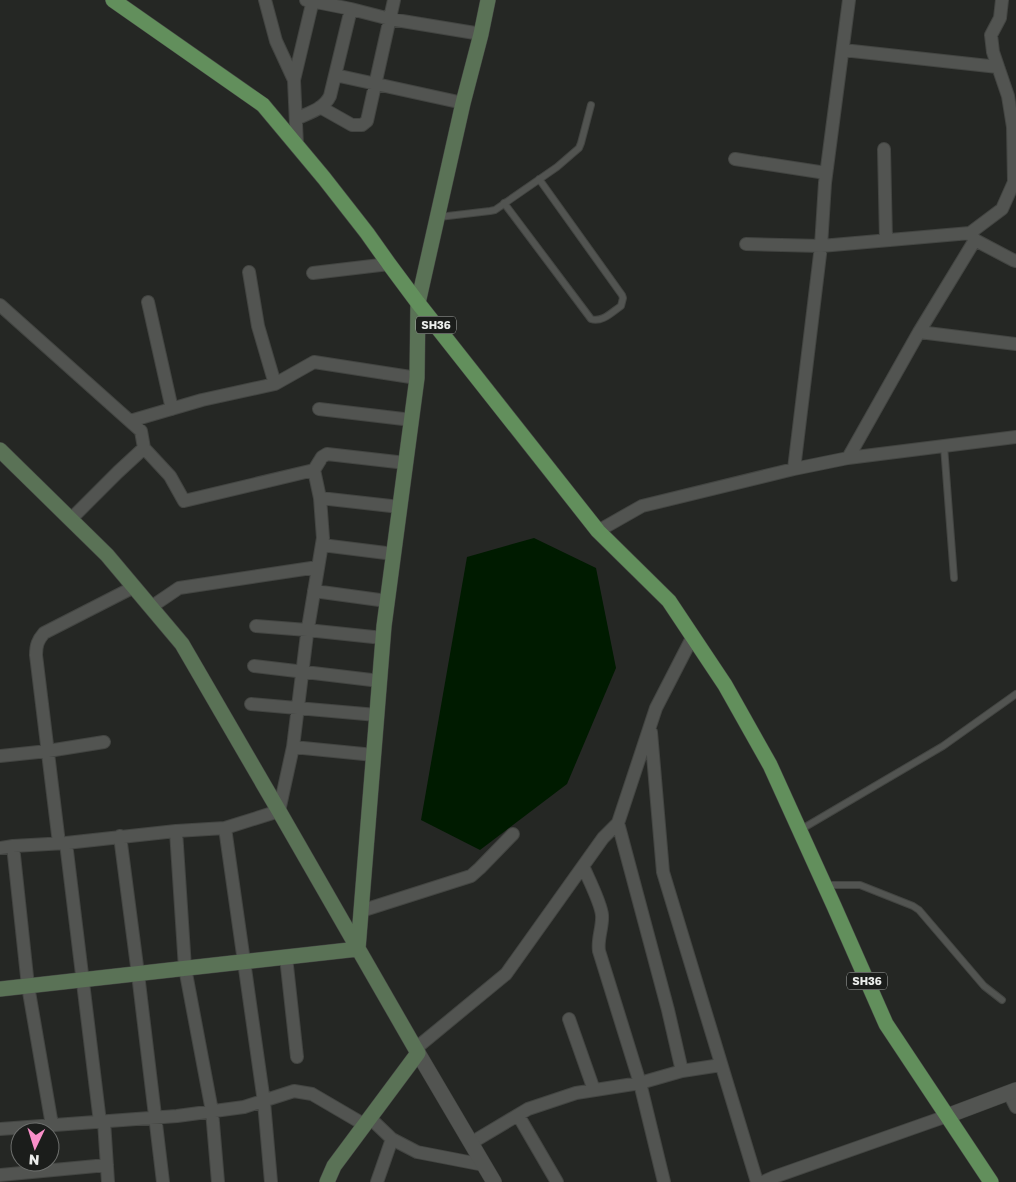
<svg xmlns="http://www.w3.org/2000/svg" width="1016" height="1182" font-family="'Golos Text',sans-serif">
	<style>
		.water { fill: #001b00 }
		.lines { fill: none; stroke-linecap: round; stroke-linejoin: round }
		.service-casing { stroke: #434542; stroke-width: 8 }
		.minor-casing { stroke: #434542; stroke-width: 14 }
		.tertiary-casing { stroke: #434542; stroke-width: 16 }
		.secondary-casing { stroke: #434542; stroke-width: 16 }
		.primary-casing { stroke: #434542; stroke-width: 16 }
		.service { stroke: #525451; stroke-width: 6 }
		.minor { stroke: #525451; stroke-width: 12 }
		.tertiary { stroke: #525451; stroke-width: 15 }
		.secondary { stroke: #5a7256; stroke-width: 15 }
		.primary { stroke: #628f5c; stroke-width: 15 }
		.labels { text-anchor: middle; stroke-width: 5; stroke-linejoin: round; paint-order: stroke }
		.shield { fill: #1b1d1b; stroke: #adafad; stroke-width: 1 }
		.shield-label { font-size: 11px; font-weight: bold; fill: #ebedeb }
	</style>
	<rect width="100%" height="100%" fill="#252724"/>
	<path class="water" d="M534,538L596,568L616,668L567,784L480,850L421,820L467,557Z"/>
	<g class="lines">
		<g class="service-casing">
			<path id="service" d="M504,203L591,319C602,323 612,312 621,306L623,298L622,295L539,179
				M439,217L490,211L495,210L557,167L579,148L581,143L591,105
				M944,446L954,578
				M800,830L943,746L1016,694
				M826,885H860L913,906L919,910L984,986L1002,1000"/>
		</g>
		<g class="minor-casing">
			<path id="minor" d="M265,0L276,41L294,80L297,146
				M351,9L390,19L481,34
				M843,50L998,67
				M335,75L463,103
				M294,80L313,0
				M320,107L352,125H362L367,121L394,0
				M296,119C308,113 324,109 330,96L351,9L306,0
				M884,149L886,240
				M735,159L826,173
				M970,233L975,240L1013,260L1016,261
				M746,244L821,246L970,233L1002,209L1014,182L1013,127L1008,96L993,52L991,35L1000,18L1002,0
				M313,273L389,264
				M148,302L172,409
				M0,305L141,431L144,448
				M919,332L1016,344
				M275,384L314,362L417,378
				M319,409L412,420
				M130,421L202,400L275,384L258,326L249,272
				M848,458L919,332L975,240
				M794,469L821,246L825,183L849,0
				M314,470L322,457L327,454L406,463
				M320,498L400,507
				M598,531L642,506L794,469L848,458L1016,437
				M322,545L394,554
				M314,591L387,601
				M151,607L179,588L318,567
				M256,626L307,630L383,638
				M254,666L380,681
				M251,704L377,715
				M651,732L663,872L757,1182
				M293,747L374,755
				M0,756L48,751L104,742
				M225,828L264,1102L271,1182
				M176,831L185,968L212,1111L218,1182
				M120,836L138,974L163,1182
				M59,843L36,655C36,645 38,640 44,633L134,587
				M66,843L100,1122
				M13,846L28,986L52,1125
				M0,848L13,846L66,843L176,831L225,828L279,811L293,747L307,634L323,538L320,498L314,470L184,501L170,476L144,448L118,472L71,519
				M583,866C588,878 601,903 602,915C603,927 597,939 599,951L640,1083L664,1182
				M361,911L471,876L480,868L513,834
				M286,957L297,1057
				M569,1019L594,1090
				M415,1049L506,974L603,838L618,823L656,708L693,636
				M682,1071L721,1065
				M1009,1093L1016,1107
				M518,1115L557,1182
				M370,1118L392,1139L417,1152L484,1165
				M104,1121L108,1182
				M0,1129L177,1116L244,1107L294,1091L312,1094L365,1125
				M471,1143L528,1109L576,1093L640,1083L682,1071L668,1010L618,823
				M0,1175L107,1165
				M377,1182L392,1139
				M763,1182L774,1177L947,1116"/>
		</g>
		<g class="tertiary-casing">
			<path id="tertiary" d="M418,1053L494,1182
				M947,1116L1016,1090"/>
		</g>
		<g class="secondary-casing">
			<path id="secondary" d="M0,450L107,555L182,644L279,811L418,1053L334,1166L327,1182
				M0,989L358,949L384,626L417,378L418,303L463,103L481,34L488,0"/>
		</g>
		<g class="primary-casing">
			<path id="primary" d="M113,0L263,105L324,178L367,233L389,264L418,303L598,531L669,601L725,685L770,765L834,906L886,1024L991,1182"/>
		</g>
		<use href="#service" class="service"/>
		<use href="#minor" class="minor"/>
		<use href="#tertiary" class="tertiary"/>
		<use href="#secondary" class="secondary"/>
		<use href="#primary" class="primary"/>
	</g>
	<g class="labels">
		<g class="shield">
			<rect x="416" y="316.5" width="40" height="17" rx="4"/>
			<rect x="847" y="972.5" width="40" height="17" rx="4"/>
		</g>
		<g class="shield-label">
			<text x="436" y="329">SH36</text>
			<text x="867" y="985">SH36</text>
		</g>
	</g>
	<g transform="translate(35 1147) rotate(184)"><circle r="24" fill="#1b1d1b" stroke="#6e706e"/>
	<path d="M0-4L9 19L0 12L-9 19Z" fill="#f98fc9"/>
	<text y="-8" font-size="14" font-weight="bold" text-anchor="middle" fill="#ebedeb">N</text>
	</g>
</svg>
